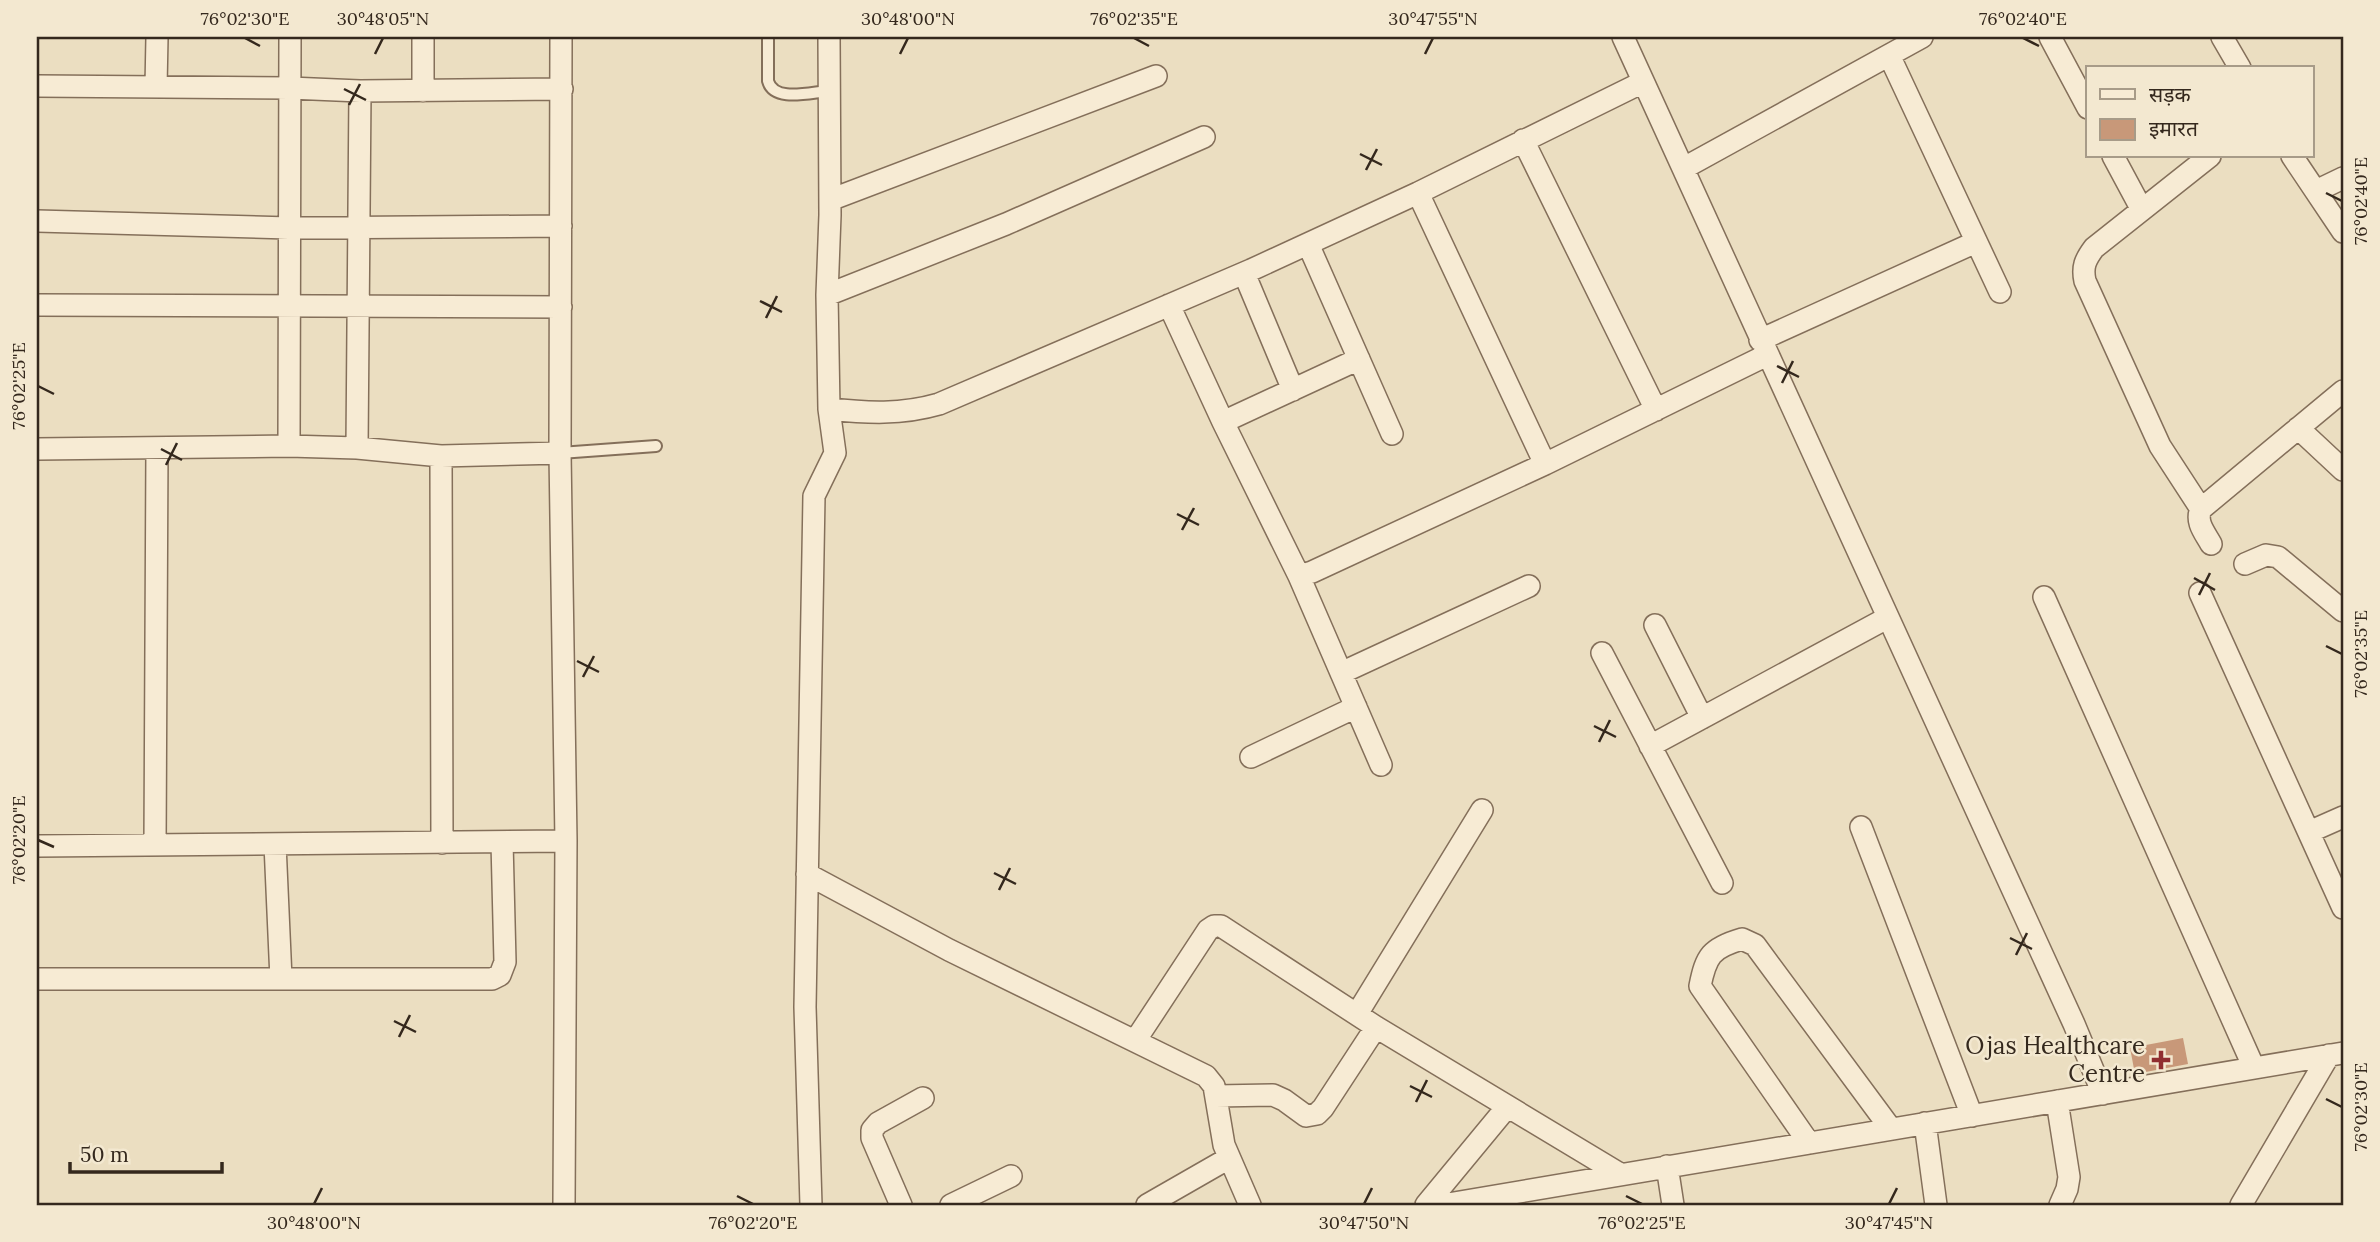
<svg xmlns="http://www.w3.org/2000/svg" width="2380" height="1242" font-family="Lora,'Noto Sans Devanagari',serif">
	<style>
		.building { fill: #c89879 }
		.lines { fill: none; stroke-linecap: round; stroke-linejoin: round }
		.lane-casing { stroke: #846f5a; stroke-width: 14 }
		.street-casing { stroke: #846f5a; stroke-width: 24 }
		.lane { stroke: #f7ebd4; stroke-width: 10 }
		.street { stroke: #f7ebd4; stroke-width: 21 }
		.ticks { fill: none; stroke: #34281d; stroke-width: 2.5 }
		.poi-dot { fill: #902d30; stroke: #f3e8d0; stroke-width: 2.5 }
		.labels { text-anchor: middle; stroke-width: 5; stroke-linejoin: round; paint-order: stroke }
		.poi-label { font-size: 24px; fill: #34281d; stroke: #f3e8d0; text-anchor: end }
		.neatline { fill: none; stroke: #34281d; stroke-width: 2.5 }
		.ticks-label { font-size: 18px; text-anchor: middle; fill: #34281d }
	</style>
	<rect width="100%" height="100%" fill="#ebdec1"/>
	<path class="building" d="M2183,1038L2188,1064L2135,1074L2130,1048Z"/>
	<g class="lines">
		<g class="lane-casing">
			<path id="lane" d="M768,37V81C774,103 811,92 829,91
				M560,453L656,446"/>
		</g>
		<g class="street-casing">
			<path id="street" d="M423,37V91
				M1623,37L2074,1024L2103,1094
				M2050,37L2088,108
				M2222,37L2240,68
				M1889,55L2000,292
				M37,86L290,88L360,91L562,89
				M156,87L157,37
				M1523,140L1656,410
				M2113,156L2142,210
				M2292,156L2343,232
				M1684,168L1922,37
				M2316,191L2343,178
				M1418,193L1545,464
				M830,200L1156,76
				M37,221L289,228L561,226
				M1308,244L1392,434
				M1244,273L1293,390
				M827,295L1006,224L1204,137
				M37,305L561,307
				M1169,305L1223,422L1299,576L1381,765
				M1760,340L1976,242
				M829,409C867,413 901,415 939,404L1251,270L1418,193L1643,82
				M1223,422L1359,359
				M2298,428L2343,470
				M289,446L290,37
				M357,448L360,91
				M37,449L289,446L357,448L441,456L560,453L566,841L564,1205
				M560,453L561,37
				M441,456L442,843
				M2201,509L2160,446L2085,281C2082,267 2085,260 2094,248L2210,156
				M2211,544C2205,533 2195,522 2201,509L2343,391
				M2245,564L2266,555L2278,557L2343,611
				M1299,576L1312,572L1545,464L1767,355
				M2200,593L2343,908
				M2044,597L2254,1068
				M1655,625L1702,718
				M1602,653L1722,883
				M1341,673L1529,586
				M1650,746L1887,618
				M1251,757L1356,707
				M1861,827L1972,1116
				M2309,832L2343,817
				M275,844L281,979
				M155,845L157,448
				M37,846L566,841
				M807,874L949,950L1206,1076L1214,1086L1224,1145L1250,1205
				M37,979H492L500,975L505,962L502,842
				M1357,1014L1482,810
				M1135,1041L1208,930L1214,926H1221L1376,1027L1620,1174
				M1216,1096L1273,1095L1284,1100L1306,1116L1317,1114L1323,1108L1376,1027
				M2057,1101L2069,1177L2067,1189L2060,1205
				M1925,1123L1936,1205
				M1809,1143L1700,986C1706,956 1711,948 1742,939L1755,945L1891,1129
				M1667,1166L1673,1205
				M811,1205L805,1007L814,496L835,453L829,409L827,295L830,215L829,37
				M901,1205L872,1138V1130L878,1123L923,1098
				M951,1205L1011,1176
				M1147,1205L1229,1158
				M1426,1205L1507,1107
				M1442,1205L2343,1053
				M2241,1205L2329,1055"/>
		</g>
		<use href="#lane" class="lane"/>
		<use href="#street" class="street"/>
	</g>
	<path class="ticks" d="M245,38L260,46M1134,38L1149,46M2023,38L2039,46M375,54L383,38M900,54L908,38M1425,54L1433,38M344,89L366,100M349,105L360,84M1360,154L1382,165M1366,170L1377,149M2326,193L2342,201M760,301L782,312M766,318L777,296M1777,366L1799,377M1782,383L1793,361M38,386L54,394M161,449L182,460M166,465L177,443M1177,514L1199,525M1182,530L1194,508M2194,578L2215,590M2199,595L2210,573M2326,646L2342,654M577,661L599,672M583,677L594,656M1594,726L1616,737M1599,742L1610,720M38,840L54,847M994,873L1016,884M999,890L1010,868M2010,938L2032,949M2016,955L2027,933M394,1021L416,1032M399,1037L410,1015M1410,1086L1432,1097M2326,1099L2342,1107M1416,1102L1427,1080M737,1196L753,1204M1626,1196L1642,1204M314,1204L322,1188M1364,1204L1372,1188M1889,1204L1897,1188"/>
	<path class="poi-dot" d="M2157.5 1049.5h7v7h7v7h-7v7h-7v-7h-7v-7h7z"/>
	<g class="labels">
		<g class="poi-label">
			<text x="2145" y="1054">Ojas Healthcare<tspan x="2145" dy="28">Centre</tspan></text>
		</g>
	</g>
	<rect width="2380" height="1242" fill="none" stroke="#f3e8d0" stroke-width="77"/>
	<rect x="2086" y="66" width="228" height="91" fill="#f3e8d0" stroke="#a79b88" stroke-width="2"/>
	<rect x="2100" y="89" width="35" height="10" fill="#f7ebd4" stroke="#a79b88" stroke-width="2"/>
	<text x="2149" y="102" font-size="21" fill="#34281d">सड़क</text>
	<rect x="2100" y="119" width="35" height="21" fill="#c89879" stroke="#a79b88" stroke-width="2"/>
	<text x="2149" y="136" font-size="21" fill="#34281d">इमारत</text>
	<path d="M70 1162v10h152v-10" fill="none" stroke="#34281d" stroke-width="3.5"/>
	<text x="80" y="1162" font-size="21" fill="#34281d" stroke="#f3e8d0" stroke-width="5" paint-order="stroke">50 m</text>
	<rect x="38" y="38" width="2304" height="1166" class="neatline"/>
	<g class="ticks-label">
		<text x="245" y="25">76°02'30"E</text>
		<text x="383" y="25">30°48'05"N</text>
		<text x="908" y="25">30°48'00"N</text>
		<text x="1134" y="25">76°02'35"E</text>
		<text x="1433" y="25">30°47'55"N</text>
		<text x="2023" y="25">76°02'40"E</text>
		<text transform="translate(2361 201) rotate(-90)" y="6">76°02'40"E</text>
		<text transform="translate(19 386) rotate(-90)" y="6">76°02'25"E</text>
		<text transform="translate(2361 654) rotate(-90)" y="6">76°02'35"E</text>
		<text transform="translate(19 840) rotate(-90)" y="6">76°02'20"E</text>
		<text transform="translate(2361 1107) rotate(-90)" y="6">76°02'30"E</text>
		<text x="314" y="1229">30°48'00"N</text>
		<text x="753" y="1229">76°02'20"E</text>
		<text x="1364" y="1229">30°47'50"N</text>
		<text x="1642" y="1229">76°02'25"E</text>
		<text x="1889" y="1229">30°47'45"N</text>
	</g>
</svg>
